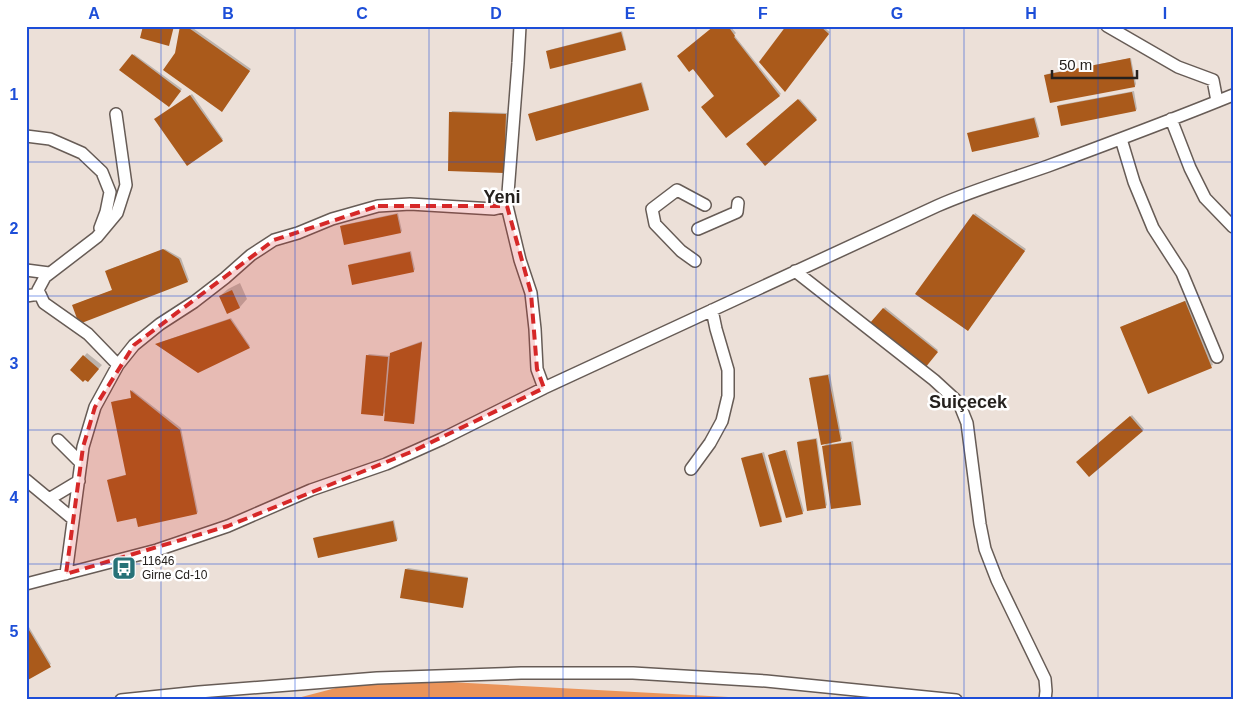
<svg xmlns="http://www.w3.org/2000/svg" width="1259" height="726" font-family="Helvetica,sans-serif">
	<style>
		.water { fill: #ea945a }
		.shadow { fill: #0003 }
		.building { fill: #aa5a1b }
		.lines { fill: none; stroke-linecap: round; stroke-linejoin: round }
		.minor-casing { stroke: #675c56; stroke-width: 14 }
		.minor { stroke: #fff; stroke-width: 11 }
		.marked { fill: #d62828; fill-opacity: 0.2; stroke: #d62828; stroke-width: 4; stroke-dasharray: 10 6; stroke-linejoin: round }
		.grid { fill: none; stroke: #1d4ed8; stroke-width: 1; stroke-opacity: 0.55 }
		.labels { text-anchor: middle; stroke-width: 5; stroke-linejoin: round; paint-order: stroke }
		.poi-label { font-size: 12px; fill: #25211e; stroke: #fff; text-anchor: start }
		.district-label { font-size: 18px; font-weight: bold; fill: #25211e; stroke: #fff }
		.neatline { fill: none; stroke: #1d4ed8; stroke-width: 2 }
		.grid-label { font-size: 16px; text-anchor: middle; font-weight: bold; fill: #1d4ed8 }
	</style>
	<rect width="100%" height="100%" fill="#ece0d8"/>
	<path class="water" d="M374,678L747,698L762,700H290Z"/>
	<path class="shadow" d="M181,26H190L251,69L223,109L176,54Z
		M716,26H730L736,33L734,35L781,94L726,136L716,96Z
		M788,26H822L830,32L785,90Z
		M622,31L626,47L625,49L547,51L549,50Z
		M134,54L182,89L169,106L121,70Z
		M1131,58L1136,84L1135,86L1051,102L1046,75L1047,74Z
		M642,82L649,108L648,109L529,114L531,113Z
		M1134,91L1137,109L1136,110L1058,107L1059,105Z
		M192,94L223,139L222,140L157,118Z
		M800,99L817,118L765,164L748,144Z
		M452,111L507,113L505,170L504,171L451,113Z
		M1035,117L1040,134L1038,136L969,134L970,132Z
		M398,213L402,231L401,232L341,226L343,225Z
		M975,213L1026,249L969,328L974,215Z
		M165,249L181,258L189,280L187,281L73,305L113,290L107,270Z
		M411,251L415,269L414,271L353,284L349,265L351,264Z
		M240,283L247,299L240,307L228,312L220,296L228,289Z
		M1187,300L1213,365L1148,392L1123,326Z
		M885,307L938,350L925,366L872,323Z
		M231,318L250,346L249,347L158,343Z
		M422,341L415,421L414,423L386,411L383,414L363,413L368,355L369,354L391,356L393,352Z
		M87,353L102,365L88,380L71,370Z
		M830,374L842,439L840,440L831,442L832,444L853,441L861,503L860,504L823,447L827,443L810,379L811,377Z
		M132,390L181,428L198,512L197,513L137,516L108,480L110,479L128,474L112,403L114,401L132,398L131,391Z
		M1132,415L1144,429L1089,475L1078,462Z
		M817,438L827,505L825,507L798,442L799,441Z
		M787,450L804,511L802,513L769,455L771,454Z
		M764,452L782,519L781,521L744,457Z
		M394,520L398,539L397,540L315,538L316,537Z
		M408,568L468,577L464,605L463,607L402,597L406,569Z
		M26,622L51,664L26,679Z"/>
	<path class="building" d="M143,26H174L169,46L140,38Z
		M180,26H186L250,71L222,112L163,70L175,53Z
		M714,26H728L735,36L734,37L780,96L726,138L701,107L714,96L693,69L689,72L677,56Z
		M786,26H820L829,34L785,92L759,62Z
		M621,32L626,50L550,69L546,51Z
		M132,54L181,91L169,107L119,70Z
		M1130,58L1135,87L1050,103L1044,75Z
		M641,83L649,110L536,141L528,114Z
		M1132,92L1136,111L1061,126L1057,106Z
		M190,95L223,141L187,166L154,119Z
		M798,99L817,120L765,166L746,144Z
		M449,112L506,114L504,173L448,171Z
		M1034,118L1039,137L972,152L967,133Z
		M397,214L401,233L344,245L340,226Z
		M973,214L1025,251L968,331L915,294Z
		M163,249L179,259L188,282L79,324L72,305L112,290L105,271Z
		M410,252L414,272L352,285L348,265Z
		M232,290L240,308L227,314L219,296Z
		M1185,301L1212,368L1148,394L1120,327Z
		M883,308L938,352L925,368L870,323Z
		M230,319L250,348L198,373L155,344Z
		M422,342L414,424L384,421L390,353Z
		M83,355L99,369L88,382L85,380L83,382L70,370Z
		M366,355L388,357L383,416L361,414Z
		M828,375L841,441L821,445L809,378Z
		M130,390L180,430L197,514L138,527L136,518L117,522L107,480L126,475L111,402L131,398Z
		M1130,416L1143,431L1089,477L1076,462Z
		M816,439L826,508L807,511L797,442Z
		M851,442L861,505L831,509L822,446Z
		M785,450L803,514L786,518L768,455Z
		M762,453L782,522L760,527L741,458Z
		M393,521L397,541L318,558L313,538Z
		M405,569L468,578L463,608L400,598Z
		M26,625L51,667L26,681Z"/>
	<g class="lines">
		<g class="minor-casing">
			<path id="minor" d="M520,26L518,63L507,206L520,260L531,293L535,329L537,369L544,388
				M1107,26L1178,67L1213,80L1217,101
				M116,114L126,185L117,213L97,237L45,277L38,290L44,303L88,334L118,365
				M1171,119L1190,168L1205,198L1233,227
				M26,136L50,139L82,153L102,172L110,192L106,212L100,228
				M1121,139L1134,182L1153,228L1182,273L1217,357
				M698,229L737,212L738,203
				M695,261L681,251L655,224L652,209L677,190L705,205
				M26,270L49,273
				M795,271L934,380L959,403L967,423L980,524L985,549L997,580L1045,679L1046,691L1045,700
				M26,296L39,294
				M58,440L81,463
				M691,469L710,443L722,421L728,396V370L716,329L712,310
				M26,480L73,519
				M49,499L79,481
				M66,574L83,447L95,407L118,365L134,345L160,324L194,302L225,278L251,255L274,240L298,233L332,219L378,206L410,204L494,209L507,206
				M26,584L157,550L228,526L311,490L386,464L442,439L544,388L937,206C973,190 1011,179 1048,166C1110,143 1172,120 1233,95
				M121,700L199,692L377,678L521,673H633L766,681L956,700"/>
		</g>
		<use href="#minor" class="minor"/>
	</g>
	<path class="marked" d="M378,206H507L531,293L537,369L544,388L411,452L228,526L66,574L83,447L95,407L134,345L274,240Z"/>
	<path class="grid" d="M161,26V700M295,26V700M429,26V700M563,26V700M696,26V700M830,26V700M964,26V700M1098,26V700M26,162H1233M26,296H1233M26,430H1233M26,564H1233"/>
	<defs>
		<g id="bus-square" transform="scale(1.25)"><rect x="-9" y="-9" width="18" height="18" rx="4" fill="#277278" stroke="#fff"/><path d="M-5-6H5V4H4V6H2V4H-2V6H-4V4H-5ZM-3.5-4V0h7V-4ZM-3.5 1.2v1.5H-2V1.2ZM2 1.2v1.5H3.5V1.2Z" fill="#fff"/></g>
	</defs>
	<g fill-rule="evenodd">
		<use href="#bus-square" x="124" y="568"/>
	</g>
	<g class="labels">
		<g class="poi-label">
			<text x="142" y="565">11646<tspan x="142" dy="14">Girne Cd-10</tspan></text>
		</g>
		<g class="district-label">
			<text x="502" y="203">Yeni</text>
			<text x="968" y="408">Suiçecek</text>
		</g>
	</g>
	<rect width="1259" height="726" fill="none" stroke="#ffffff" stroke-width="55"/>
	<path d="M1052 70v8h85v-8" fill="none" stroke="#25211e" stroke-width="2.5"/>
	<text x="1059" y="70" font-size="15" fill="#25211e" stroke="#ffffff" stroke-width="4" paint-order="stroke">50 m</text>
	<rect x="28" y="28" width="1204" height="670" class="neatline"/>
	<g class="grid-label">
		<text x="94" y="19">A</text>
		<text x="228" y="19">B</text>
		<text x="362" y="19">C</text>
		<text x="496" y="19">D</text>
		<text x="630" y="19">E</text>
		<text x="763" y="19">F</text>
		<text x="897" y="19">G</text>
		<text x="1031" y="19">H</text>
		<text x="1165" y="19">I</text>
		<text x="14" y="100">1</text>
		<text x="14" y="234">2</text>
		<text x="14" y="369">3</text>
		<text x="14" y="503">4</text>
		<text x="14" y="637">5</text>
	</g>
</svg>
